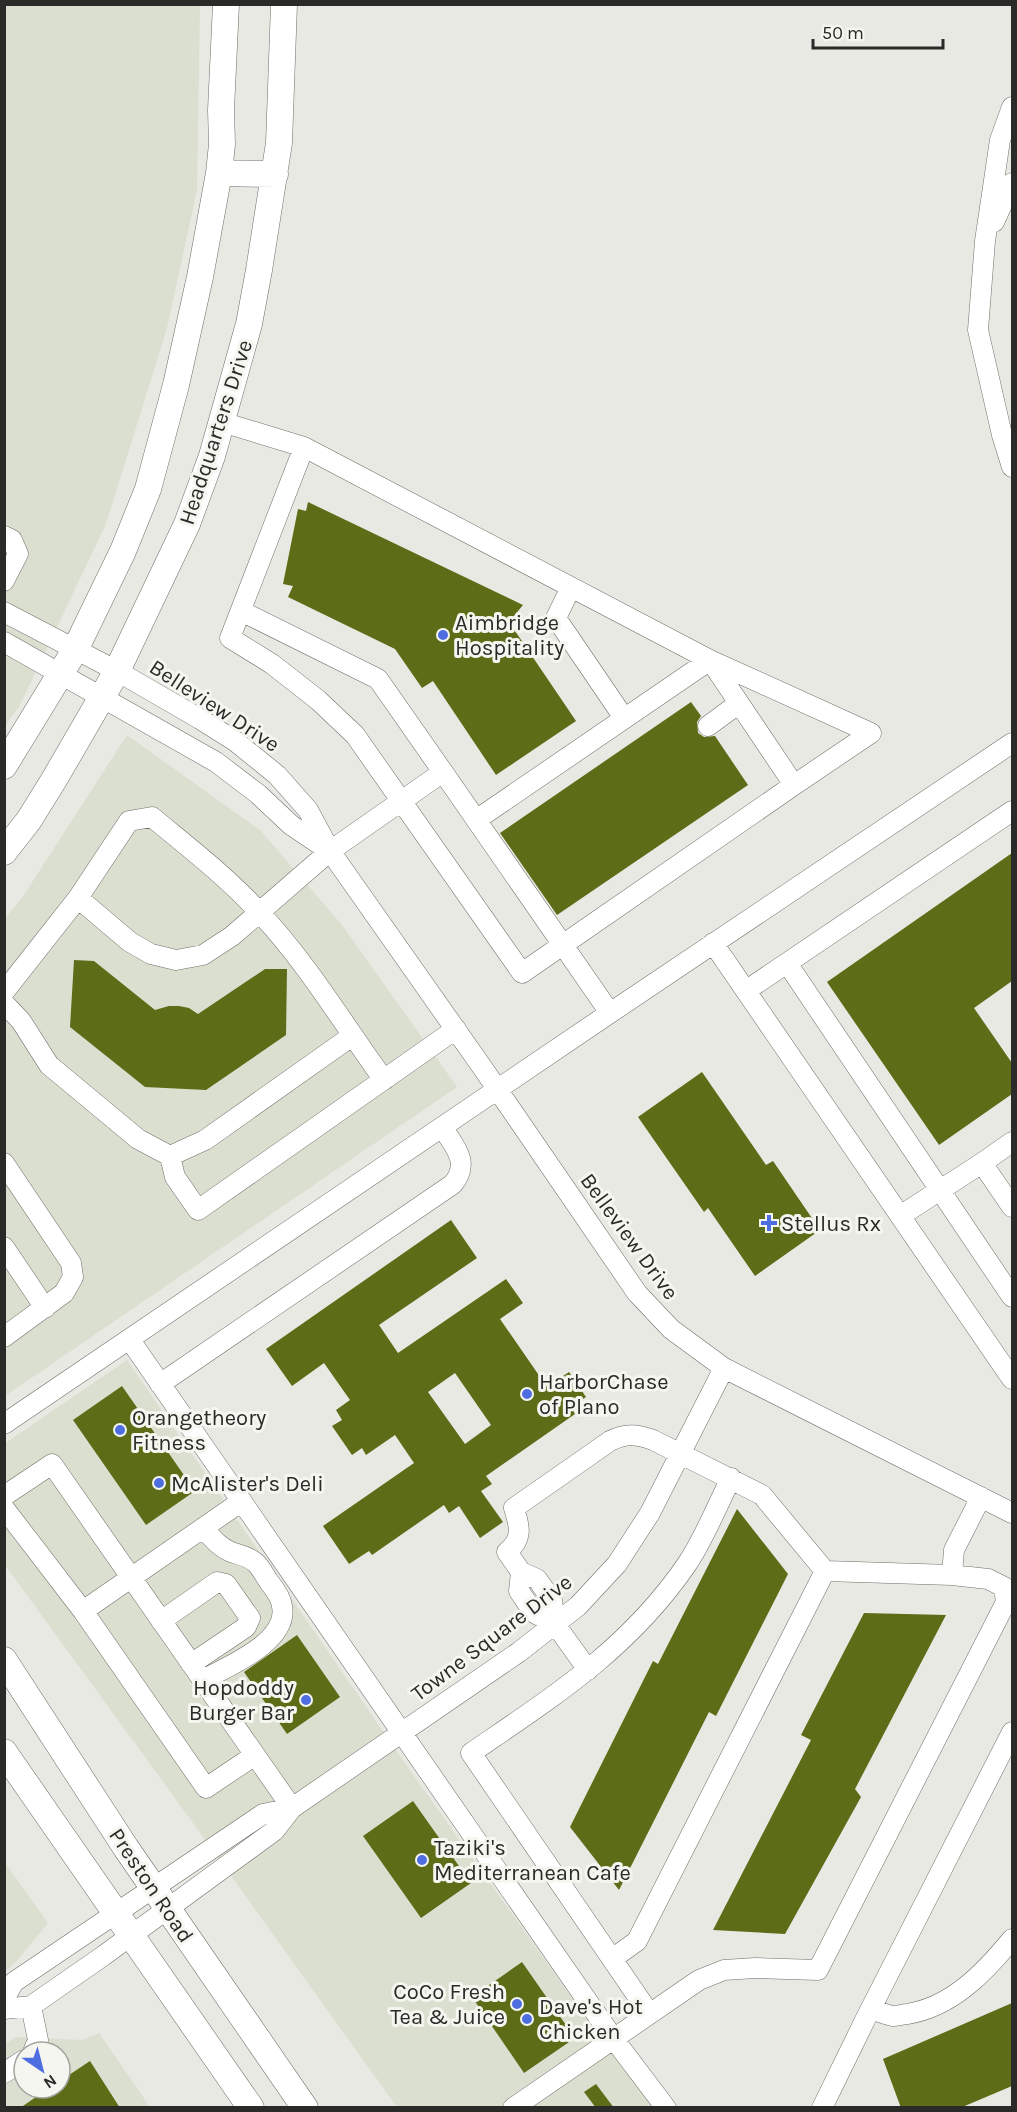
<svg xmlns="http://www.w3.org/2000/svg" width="1017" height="2112" font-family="Karla,sans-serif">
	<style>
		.built { fill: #dbdfd0; fill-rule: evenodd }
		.building { fill: #5d6c17; fill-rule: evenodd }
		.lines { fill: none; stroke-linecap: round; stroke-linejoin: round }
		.minor-casing { stroke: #6d6f68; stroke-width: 21 }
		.major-casing { stroke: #6d6f68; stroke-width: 27 }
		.minor { stroke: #fff; stroke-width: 20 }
		.major { stroke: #fff; stroke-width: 26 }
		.poi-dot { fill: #4e6de1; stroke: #f4f6ef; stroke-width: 2 }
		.labels { text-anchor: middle; stroke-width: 6; stroke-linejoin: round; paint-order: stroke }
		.street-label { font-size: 22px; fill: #2a2a28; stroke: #f4f6ef }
		.poi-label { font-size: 22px; fill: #2a2a28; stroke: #f4f6ef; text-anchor: start }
	</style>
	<rect width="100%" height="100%" fill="#e7e9e2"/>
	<path class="built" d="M5,5H200L197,190L167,328L106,524L19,707L5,726Z
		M127,735L260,830L342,925L457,1087L5,1396V918L22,898Z
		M127,1360L402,1759L611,2053L653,2107H397L188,1816L5,1565L4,1444Z
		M4,1861L48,1923L15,1963L5,1971Z
		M99,2033L150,2107L5,2108V2044L16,2037L82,2040ZM24,2052H60V2088H24Z"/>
	<path class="building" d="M308,502L523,605L509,622L576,721L496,775L433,681L422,688L395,649L288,597L293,586L283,584L298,509L306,511Z
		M691,702L701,716L697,722L698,733L704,737L715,736L748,785L557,915L500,833Z
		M1012,853V981L974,1008L1012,1063V1094L939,1145L827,982Z
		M74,960L94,961L155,1010L169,1006H179L189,1008L198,1014L265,969H287L286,1035L206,1090L145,1087L70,1027Z
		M702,1072L766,1165L773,1161L820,1230L755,1276L708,1208L704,1212L638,1117Z
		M451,1220L477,1258L379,1325L398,1353L506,1279L523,1303L500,1319L547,1387L569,1372L586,1397L571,1407L575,1414L486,1476L492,1484L481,1491L503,1522L480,1538L459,1506L449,1513L444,1505L372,1555L369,1551L349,1564L323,1526L414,1463L395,1435L366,1455L362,1448L352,1455L332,1426L342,1420L336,1410L350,1400L324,1363L292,1386L266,1349ZM455,1373L491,1425L465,1444L428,1392Z
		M122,1386L195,1491L146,1525L73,1420Z
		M737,1509L788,1574L716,1716L709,1712L619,1890L570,1827L653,1661L658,1664Z
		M864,1613L946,1615L855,1789L861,1797L785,1934L713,1930L811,1740L801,1735Z
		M297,1635L340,1697L287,1734L244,1672Z
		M413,1801L471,1883L421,1918L363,1836Z
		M522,1962L575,2038L524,2073L472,1997Z
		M1012,2003V2086L960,2108H901L883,2059Z
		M90,2061L120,2108H20L49,2088H60V2081Z
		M596,2084L614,2108H596L584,2092Z"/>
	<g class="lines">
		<g class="minor-casing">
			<path id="minor" d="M1012,107L1000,140L985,241L978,330L1002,435L1012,467
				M994,222L1012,183
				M222,422L304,447L710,660L871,733L794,785
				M304,447L230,638L272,664L318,700L355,735L522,973L794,785L710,660L476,820
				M4,536L12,540L18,554L4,581
				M571,587L556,618L624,718
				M241,611L378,679L443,772
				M4,612L117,671L200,719L235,741L277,775L308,810L330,851L482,1067L637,1293L671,1329L724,1368L1012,1513
				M4,642L216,762L258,794L291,825L328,850
				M708,726L738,704
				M78,898L130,942L151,954L176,960L203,955L232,936L330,851L443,772L610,1013
				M713,943L1012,1379
				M787,963L1012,1297
				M747,990L1012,811
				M4,992L78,898L129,821L152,817C188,847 226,876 258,911C305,960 344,1025 384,1080
				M4,1003L21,1021L49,1065L138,1139L170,1156L205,1140L352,1036
				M170,1156L175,1177L198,1210L456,1029
				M4,1163L71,1263L73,1277L64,1293L4,1337
				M982,1163L1012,1142
				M900,1216L982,1163L1012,1207
				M4,1247L45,1308
				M130,1340L613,2038L666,2108
				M160,1384L453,1184C471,1162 454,1146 442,1127
				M4,1424L610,1013L1012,743
				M731,1478C717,1506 704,1539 687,1564C629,1649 554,1696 471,1753L612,1959L637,1941L825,1571
				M4,1496L52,1464L292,1808
				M4,1508L83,1611L206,1788L255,1755
				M521,1572L519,1591L534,1613L555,1624L588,1670
				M83,1611L242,1501
				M161,1621L217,1582L226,1584L250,1618L246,1627L191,1664
				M555,1624L552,1600L537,1579L521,1572L507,1552C523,1539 520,1527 514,1508L610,1441C626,1433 636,1434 653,1440L762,1495L825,1571L952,1575
				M203,1680C228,1666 289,1642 282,1606C281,1598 274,1588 269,1582C265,1576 261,1568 256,1563C248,1556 240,1555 231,1552C219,1547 211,1538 204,1528
				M612,1959L649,2013
				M4,1999L14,1982L263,1814L292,1808
				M31,2006L38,2040L33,2052
				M4,2009L31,2006L103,1956L274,1831L292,1808L519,1652L578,1606L617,1564L650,1513L724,1368
				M871,2009C878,2011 886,2015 893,2016C898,2016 903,2014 907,2014C952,2007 985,1972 1012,1939
				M4,2073L24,2060
				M513,2108L699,1980L724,1970L755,1968L818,1970L1006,1602L1004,1587L988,1579L952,1575L954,1550L981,1497
				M822,2108L866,2018L1012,1732"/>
		</g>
		<g class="major-casing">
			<path id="major" d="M219,173L275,174
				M4,766L75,650L123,551L148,489L176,385L200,277L219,173L222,144L221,110L226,4
				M4,852L29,820L55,778L117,671L187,524L212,456L249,324L259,270L279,143L284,4
				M4,1660L126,1848L305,2108
				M4,1752L251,2108"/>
		</g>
		<use href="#minor" class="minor"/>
		<use href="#major" class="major"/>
	</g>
	<g class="poi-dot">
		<circle cx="443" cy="635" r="6"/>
		<path d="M766 1214h6v6h6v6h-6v6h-6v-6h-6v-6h6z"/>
		<circle cx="527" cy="1394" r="6"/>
		<circle cx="120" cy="1430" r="6"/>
		<circle cx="159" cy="1483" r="6"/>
		<circle cx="306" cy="1700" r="6"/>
		<circle cx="422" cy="1860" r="6"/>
		<circle cx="517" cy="2004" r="6"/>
		<circle cx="527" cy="2019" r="6"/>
	</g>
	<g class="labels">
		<g class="street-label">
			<text transform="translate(215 432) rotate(-72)" y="8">Headquarters Drive</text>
			<text transform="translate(215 705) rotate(33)" y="8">Belleview Drive</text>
			<text transform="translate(630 1236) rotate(54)" y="8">Belleview Drive</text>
			<text transform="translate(491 1637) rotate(-37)" y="8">Towne Square Drive</text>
			<text transform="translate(152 1885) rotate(56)" y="8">Preston Road</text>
		</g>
		<g class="poi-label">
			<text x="455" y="630">Aimbridge<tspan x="455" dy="25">Hospitality</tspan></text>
			<text x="781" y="1231">Stellus Rx</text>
			<text x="539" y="1389">HarborChase<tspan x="539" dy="25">of Plano</tspan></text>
			<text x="132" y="1425">Orangetheory<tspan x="132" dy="25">Fitness</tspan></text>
			<text x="171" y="1491">McAlister's Deli</text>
			<text x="294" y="1695" text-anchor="end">Hopdoddy<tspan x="294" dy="25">Burger Bar</tspan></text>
			<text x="434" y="1855">Taziki's<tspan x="434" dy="25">Mediterranean Cafe</tspan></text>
			<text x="505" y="1999" text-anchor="end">CoCo Fresh<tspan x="505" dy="25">Tea &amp; Juice</tspan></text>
			<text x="539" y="2014">Dave's Hot<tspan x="539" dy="25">Chicken</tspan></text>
		</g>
	</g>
	<rect width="1017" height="2112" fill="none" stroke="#2a2a28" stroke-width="12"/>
	<g transform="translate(42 2070) rotate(145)"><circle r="28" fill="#f4f6ef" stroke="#a3a49f" stroke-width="1.5"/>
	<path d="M0-4.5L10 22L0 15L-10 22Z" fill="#4e6de1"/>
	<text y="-9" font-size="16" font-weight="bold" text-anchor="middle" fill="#2a2a28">N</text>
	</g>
	<path d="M813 39v9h130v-9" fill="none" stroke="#2a2a28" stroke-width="3"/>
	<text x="822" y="39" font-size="18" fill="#2a2a28" stroke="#f4f6ef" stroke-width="4.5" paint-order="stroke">50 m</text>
</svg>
